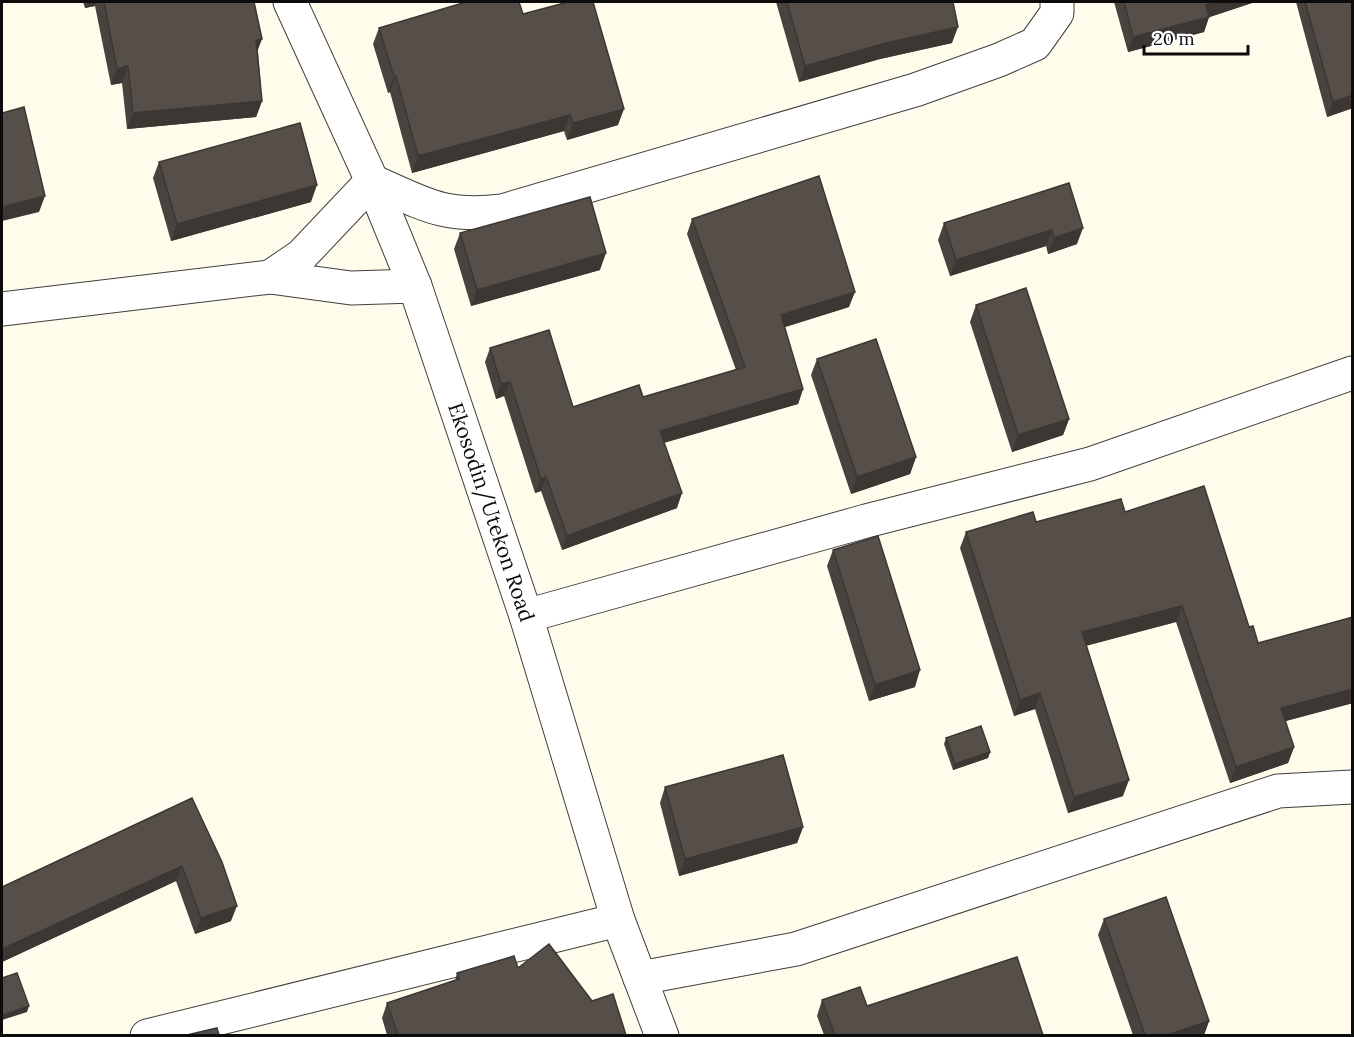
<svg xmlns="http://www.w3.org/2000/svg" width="1354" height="1037" font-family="Lora,serif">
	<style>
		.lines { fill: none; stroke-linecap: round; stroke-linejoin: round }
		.minor-casing { stroke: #3f3f3f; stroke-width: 35 }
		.minor { stroke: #fff; stroke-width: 33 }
		.wall { fill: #49433f }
		.shaded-wall { fill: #3c3733 }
		.building { fill: #554e49; stroke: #3c3733; stroke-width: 1.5 }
		.labels { text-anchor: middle; stroke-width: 6; stroke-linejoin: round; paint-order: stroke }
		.street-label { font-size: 21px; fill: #0c0c0c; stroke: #fff }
	</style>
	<rect width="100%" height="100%" fill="#fffceb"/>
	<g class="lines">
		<g class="minor-casing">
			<g id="minor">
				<path id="s1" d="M290,2L372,181L415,286L526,616L618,920L662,1036"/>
				<path d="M270,277L301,256L372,181C424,204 443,218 502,211L915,90L999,60L1035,44L1057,13V2"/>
				<path d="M2,309L270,277L351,288L415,286"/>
				<path d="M526,616L866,521L1090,464L1352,373"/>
				<path d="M640,978L796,949L1278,791L1352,787"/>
				<path d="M147,1036L618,920"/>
			</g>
		</g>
		<use href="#minor" class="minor"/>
	</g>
	<path class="wall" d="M83,2H254L262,101L256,117L127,129L122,83L111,85L95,6L85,8Z
		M776,2H953L952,43L880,59L799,82Z
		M1114,2H1255L1209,17L1204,32L1128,52Z
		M1296,2H1353V108L1327,117Z
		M523,14L618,125L567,140L564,131L412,173L390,92L388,93L373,44L379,28Z
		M159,162L311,202L171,241L153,178Z
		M1069,183L1077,244L1048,254L1046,246L950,276L938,240L944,223Z
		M692,219L849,307L784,327L803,389L798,404L664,443L677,508L562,550L541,491L535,493L504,396L496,399L485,362L490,348L573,407L643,397L736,370L687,234Z
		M460,233L600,270L471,306L454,249Z
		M976,305L1069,419L1063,435L1012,452L970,322Z
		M817,359L916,457L910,474L851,494L811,375Z
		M1125,512L1249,627L1258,643L1353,617V703L1285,721L1294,747L1288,763L1230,783L1176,622L1086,646L1123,796L1068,813L1035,709L1014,716L960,548L966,532L1036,522Z
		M833,550L915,687L869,701L827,566Z
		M946,738L990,752L988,758L953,770L944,744Z
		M665,787L803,827L797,843L679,876L660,803Z
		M192,798L231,921L195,934L176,881L2,962V887Z
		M1104,919L1209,1021L1204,1035H1133L1098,935Z
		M457,973L592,1001L626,1035H387L382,1018L387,1003L455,981Z
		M822,1000L867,1006L1043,1035H824L817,1016Z"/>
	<path class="shaded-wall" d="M88,2H97L95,6L85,8Z
		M1215,2H1255L1201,20L1206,5Z
		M1209,17L1204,32L1128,52L1133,37Z
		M958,27L952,43L880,59L799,82L805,66L886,43Z
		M262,39L256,55V40Z
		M128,66L122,83L111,85L117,69Z
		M396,76L390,92L388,93L394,77Z
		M1353,95V108L1327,117L1333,102Z
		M262,101L256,117L127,129L133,113Z
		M624,109L618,125L567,140L573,123Z
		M570,115L564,131L412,173L418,156Z
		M317,185L311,202L171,241L177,224Z
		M45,196L39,212L2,221V207Z
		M1083,228L1077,244L1048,254L1054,238Z
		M1052,230L1046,246L950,276L956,260Z
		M606,253L600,270L471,306L477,290Z
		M855,292L849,307L776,330L781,315Z
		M510,382L504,396L496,399L501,384Z
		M803,389L798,404L655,445L660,431Z
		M1069,419L1063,435L1012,452L1018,435Z
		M916,457L910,474L851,494L857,477Z
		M546,477L541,491L535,493L541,479Z
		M682,493L677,508L562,550L567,536Z
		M1182,606L1176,622L1076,648L1082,632Z
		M920,670L915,687L869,701L875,685Z
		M1353,689V703L1275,724L1281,708Z
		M1040,693L1035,709L1014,716L1020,700Z
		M1294,747L1288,763L1230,783L1236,767Z
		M990,752L988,758L953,770L955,764Z
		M1129,780L1123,796L1068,813L1074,797Z
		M803,827L797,843L679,876L685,859Z
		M182,866L176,881L2,962V949Z
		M237,906L231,921L195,934L201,918Z
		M29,1006L27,1012L2,1020L3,1015Z
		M1209,1021L1204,1035H1167Z"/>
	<path class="building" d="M104,2H254L262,39L256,40L262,101L133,113L128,66L117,69Z
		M466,2H519L523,14L568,2H593L624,109L573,123L570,115L418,156L396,76L394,77L379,28Z
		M787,2H953L958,27L886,43L805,66Z
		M1124,2H1215L1206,5L1209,17L1133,37Z
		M1305,2H1353V95L1333,102Z
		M24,107L45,196L2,207V113Z
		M300,123L317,185L177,224L159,162Z
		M819,176L855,292L781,315L803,389L660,431L682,493L567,536L546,477L541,479L510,382L501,384L490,348L549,330L573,407L639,385L643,397L745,367L692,219Z
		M1069,183L1083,228L1054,238L1052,230L956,260L944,223Z
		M590,197L606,253L477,290L460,233Z
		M1026,288L1069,419L1018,435L976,305Z
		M876,339L916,457L857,477L817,359Z
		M1204,486L1249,627L1253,626L1258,643L1353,617V689L1281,708L1294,747L1236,767L1182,606L1082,632L1129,780L1074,797L1040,693L1020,700L966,532L1033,512L1036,522L1121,499L1125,512Z
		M878,536L920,670L875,685L833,550Z
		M981,726L990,752L955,764L946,738Z
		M783,755L803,827L685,859L665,787Z
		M192,798L222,862L237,906L201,918L182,866L2,949V887Z
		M1166,897L1209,1021L1167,1035H1145L1104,919Z
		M549,944L592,1001L613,994L626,1035H398L387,1003L459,979L457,973L514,956L518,968Z
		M1017,957L1043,1035H835L822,1000L860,987L867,1006Z
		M17,973L29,1006L3,1015L2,1011V978Z
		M217,1028L219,1035H187Z"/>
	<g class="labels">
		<g class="street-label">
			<text dy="7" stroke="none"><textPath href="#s1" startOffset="549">Ekosodin/Utekon Road</textPath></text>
		</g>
	</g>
	<rect width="1354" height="1037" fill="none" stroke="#0c0c0c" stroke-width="6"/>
	<path d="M1144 45v9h104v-9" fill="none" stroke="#0c0c0c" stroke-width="3"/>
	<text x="1153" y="45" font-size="18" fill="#0c0c0c" stroke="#ffffff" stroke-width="4.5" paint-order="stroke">20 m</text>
</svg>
